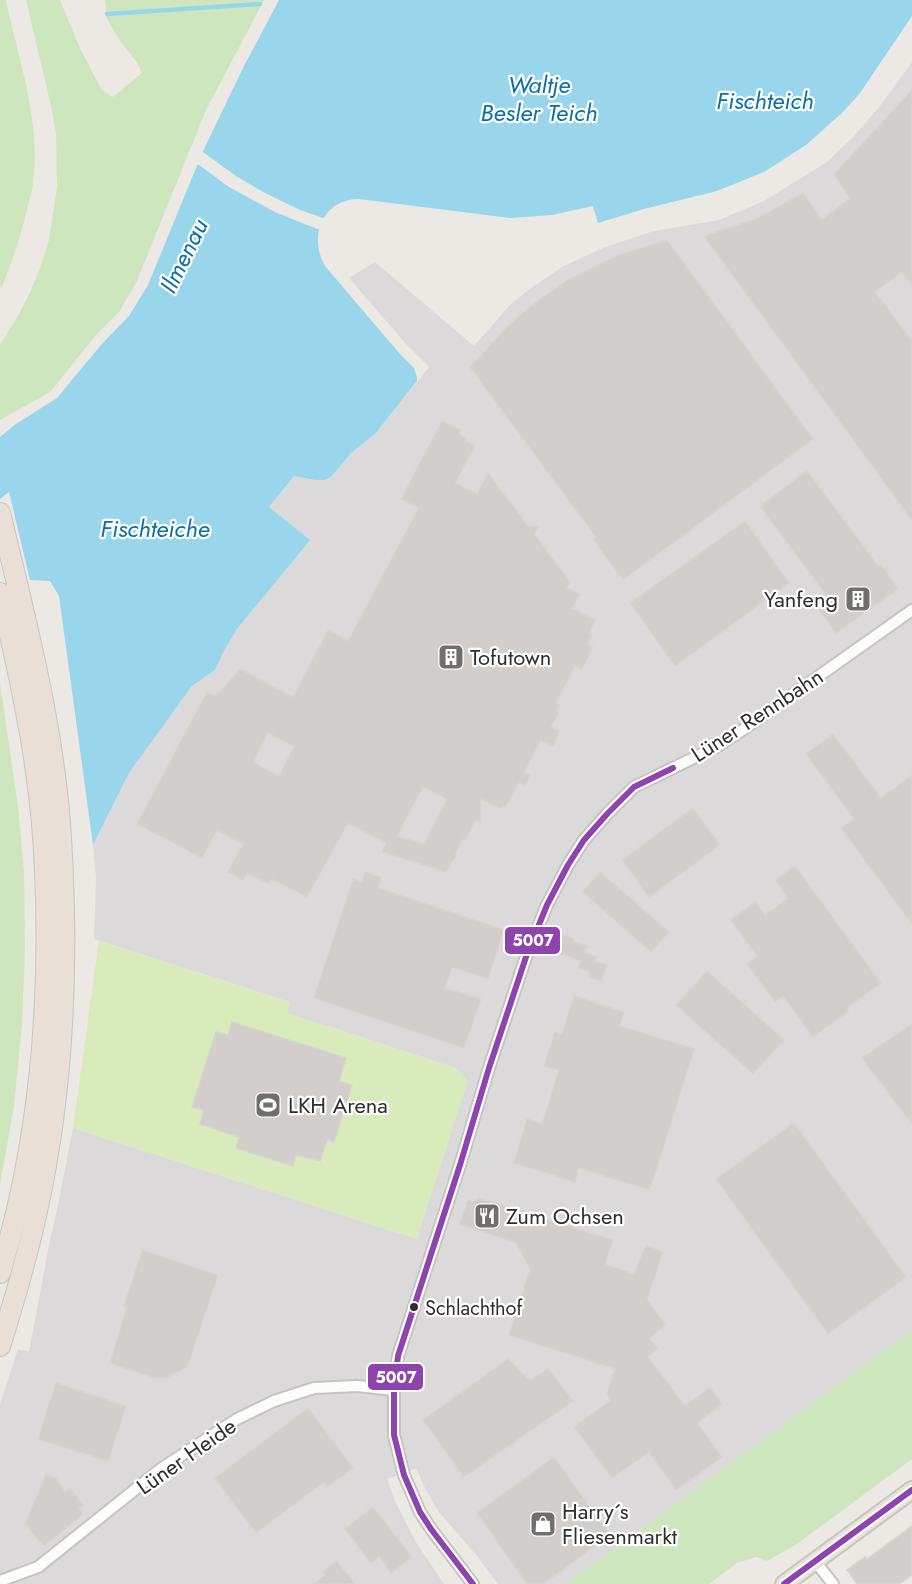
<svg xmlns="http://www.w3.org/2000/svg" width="912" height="1584" font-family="Jost,sans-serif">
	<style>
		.industrial { fill: #dcd9db }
		.green { fill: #cee6be }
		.pitch { fill: #d9eabb }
		.water { fill: #99d6ec }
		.pier { fill: #ece8e4 }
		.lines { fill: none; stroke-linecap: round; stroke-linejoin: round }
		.stream { stroke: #99d6ec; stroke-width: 4.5 }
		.building { fill: #d1cecb; stroke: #d7d4d0; stroke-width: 1.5; fill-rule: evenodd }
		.minor-casing { stroke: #c5c4c5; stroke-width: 14 }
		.primary-casing { stroke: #c6c5c4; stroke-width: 20 }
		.motorway-casing { stroke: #c6c5c4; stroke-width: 22 }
		.minor { stroke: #fcfcfb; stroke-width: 10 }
		.primary { stroke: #e8e4d6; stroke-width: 16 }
		.motorway { stroke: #eadfd6; stroke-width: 20 }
		.bus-1-casing { stroke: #fff; stroke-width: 10 }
		.bus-1 { stroke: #8e44ad; stroke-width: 6 }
		.bus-dot { fill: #2e2e2e; stroke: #fff; stroke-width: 2 }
		.labels { text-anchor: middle; stroke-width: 4.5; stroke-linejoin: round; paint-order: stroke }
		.bus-label { font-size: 20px; fill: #2e2e2e; stroke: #fff; text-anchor: start }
		.poi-label { font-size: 22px; fill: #2e2e2e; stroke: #fff; text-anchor: start }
		.street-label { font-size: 22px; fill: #2e2e2e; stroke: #fff }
		.water-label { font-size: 24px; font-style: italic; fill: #0d6fa3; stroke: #fff }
		.line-badge { stroke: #fff; stroke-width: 2 }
		.badge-label { font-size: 16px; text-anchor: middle; font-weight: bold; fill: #fff }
	</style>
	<rect width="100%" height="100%" fill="#ece8e4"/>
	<path class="industrial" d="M912,62V1330L566,1584H498L477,1556L438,1511L424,1486L416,1468L387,1479L395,1501L417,1544L444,1584H0V1404L18,1349L29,1352L50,1240L57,1210L73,1128L417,1239L456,1068L287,1013L290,1002L94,939L96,878L93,845L129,773L192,686L215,670L225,649L237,629L309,540L269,507L294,476L315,480L331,477L351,453L375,434L429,367L407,345L349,278L375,262L474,346L510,305L527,291L562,267L605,247L654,231L719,220L764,201L827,162L854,136L880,106Z"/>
	<path class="green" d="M0,0H5L6,1C19,60 41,122 33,183C32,192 29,201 27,210C20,238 12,263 1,289L0,283Z
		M26,0H60L80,48L101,89L113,97L142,73L136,61L120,41L107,19L105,0H264L206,110L137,281L119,312L95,336L50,392L0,420V345L19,314L31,290L41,265L49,240L57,187L56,133L51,106Z
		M0,683L18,807L24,872L25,951L22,1024L14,1106L0,1185Z
		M912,1330V1459L797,1544L767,1561L756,1557L737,1563L709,1584H566Z"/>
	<path class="pitch" d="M99,941L290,1002L287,1013L456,1068L468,1081L417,1239L73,1128Z"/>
	<path class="water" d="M279,0H912V16L860,93L843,112L806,145L764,172L717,191L644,209L598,223L593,206L552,215L511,218L359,199C323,199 308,236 325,266L400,354L414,368L417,377V381L375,434L351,453L331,477L324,480H315L294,476L269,507L310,540L237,629L225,649L215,670L192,686L129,773L93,845L59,596L50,581L30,580L9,492L0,499V437L16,424L57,398L101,345L129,316L148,285L203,151L244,66Z"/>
	<path class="pier" d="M200,150L236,176L263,192L300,210L326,219L322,231L275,212L229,187L195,162Z"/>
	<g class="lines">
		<path class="stream" d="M107,14L260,4"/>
	</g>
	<path class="building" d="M912,90V285L902,272L875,292L912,341V520L704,236L756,219L803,193L822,220L850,198L834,174Z
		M667,240L813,439L623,580L593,539L596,537L470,367L507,327L522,314L536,302L568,280L616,256Z
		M442,421L461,430L459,434L467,439L466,441L475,446L455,483L477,494L488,473L528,526L538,527L534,534L570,582L567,588L580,594L572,608L595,620L589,633L592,635L587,644L593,647L582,669L575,666L556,703L560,705L557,711L559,712L551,727L560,731L553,746L541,740L524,772L530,775L525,785L519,782L506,806L499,808L481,799L480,821H475L466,839H463L455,854L456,856L446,872L382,852L386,843L348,823L307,897L272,879L269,884L247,873L243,880L228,872L243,844L217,830L202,858L137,824L207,692L216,696L240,669L293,697L328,630L348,641L418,509L417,507L401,499ZM268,733L294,746L279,776L253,762ZM423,787L447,799L424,844L397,836Z
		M807,471L878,566L881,564L898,589L836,633L818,609L831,601L760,506Z
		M745,521L789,583L675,666L630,603Z
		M833,734L881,798L912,775V924L841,828L854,819L806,754Z
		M693,808L720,845L649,897L622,860Z
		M795,866L881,983L847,1008L849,1011L813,1037L783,996L775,1002L747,964L757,956L731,920L755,902L765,915L788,898L775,880Z
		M365,872L381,877L378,888L504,930L488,979L452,967L445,988L481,999L464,1048L314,998L353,879L362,882Z
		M600,872L669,932L651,952L583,892Z
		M563,935L574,939L573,941L587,946L584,952L597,957L595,961L607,965L601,981L589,977L590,972L578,968L581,961L556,952Z
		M707,971L784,1040L753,1074L676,1005Z
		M574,996L624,1012L620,1026L694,1049L650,1190L579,1168L575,1182L514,1163L527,1119L542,1124L559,1070L544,1066L555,1032L562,1034Z
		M232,1022L346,1058L339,1081L352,1085L334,1142L327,1140L320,1161L296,1155L293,1166L236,1148L239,1137L200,1124L204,1110L192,1107L216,1032L228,1035Z
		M912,1024V1124L862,1058Z
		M794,1123L906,1277L828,1334L716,1179Z
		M479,1198L613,1240L605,1264L634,1274L646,1245L663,1252L647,1299L665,1325L649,1339L658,1348L648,1357L685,1406L710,1387L722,1404L697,1423L722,1457L676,1490L649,1452L612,1478L574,1427L611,1400L607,1394L615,1369L509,1335L530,1269L516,1243L460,1224L468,1200L473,1202Z
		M142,1250L218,1275L189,1362L186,1367L182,1370L166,1378H155L110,1363L127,1307L124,1306Z
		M508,1359L530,1381L548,1368L573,1401L464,1477L423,1420Z
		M56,1383L126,1406L108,1461L38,1439Z
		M308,1408L353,1468L327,1487L324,1482L256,1533L215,1478Z
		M554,1457L610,1535L543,1584H527L477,1513Z
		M46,1474L56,1478L65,1492L70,1488L83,1505L79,1508L83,1514L44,1546L25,1524Z
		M373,1507L412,1557L391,1573L379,1556L371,1563L345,1529Z
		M912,1526V1575L899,1584H857L847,1570L865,1557L867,1559Z
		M336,1561L355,1584H314L325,1575L323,1572Z"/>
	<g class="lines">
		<g class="minor-casing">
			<path id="minor" d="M815,1561L833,1584
				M0,1581L38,1567L162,1468L237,1419L274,1401L314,1388L357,1386L394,1390
				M473,1584L431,1529L420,1512L404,1475L394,1435V1390L398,1356L460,1165L489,1068L527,954L547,905L568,865L584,840L608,813L634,787L716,747L744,729L912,610"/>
		</g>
		<g class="primary-casing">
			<path id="primary" d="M784,1584L912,1490"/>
		</g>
		<g class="motorway-casing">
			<path id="motorway" d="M0,513C23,609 48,704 58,801C62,837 63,874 64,910C66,1011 59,1112 37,1211C27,1257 14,1302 0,1346
				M0,593C22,684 42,778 45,872C51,1006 39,1144 0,1273"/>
		</g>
		<use href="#minor" class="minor"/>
		<use href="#primary" class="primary"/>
		<use href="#motorway" class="motorway"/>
		<g class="bus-1-casing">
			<path id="bus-1" d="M473,1584L431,1529L420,1512L404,1475L394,1435V1390L398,1356L460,1165L489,1068L527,954L547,905L568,865L584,840L608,813L634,787L673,768
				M784,1584L912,1490"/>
		</g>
		<use href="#bus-1" class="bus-1"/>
	</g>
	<defs>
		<g id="building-square" transform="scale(1.35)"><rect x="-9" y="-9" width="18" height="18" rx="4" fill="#706f6e" stroke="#fff"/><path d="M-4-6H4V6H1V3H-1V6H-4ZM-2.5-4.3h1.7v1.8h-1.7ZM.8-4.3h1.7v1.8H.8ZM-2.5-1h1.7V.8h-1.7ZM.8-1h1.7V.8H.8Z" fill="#fff"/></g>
		<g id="stadium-square" transform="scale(1.35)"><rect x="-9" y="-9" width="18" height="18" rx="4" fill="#706f6e" stroke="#fff"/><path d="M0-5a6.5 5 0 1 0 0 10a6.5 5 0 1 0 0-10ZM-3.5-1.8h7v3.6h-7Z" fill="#fff"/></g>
		<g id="restaurant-square" transform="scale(1.35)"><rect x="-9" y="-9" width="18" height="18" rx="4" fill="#706f6e" stroke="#fff"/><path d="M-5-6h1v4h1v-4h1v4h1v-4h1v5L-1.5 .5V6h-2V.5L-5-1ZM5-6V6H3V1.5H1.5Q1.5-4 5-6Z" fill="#fff"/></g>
		<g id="shop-square" transform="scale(1.35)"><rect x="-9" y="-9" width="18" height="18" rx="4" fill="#706f6e" stroke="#fff"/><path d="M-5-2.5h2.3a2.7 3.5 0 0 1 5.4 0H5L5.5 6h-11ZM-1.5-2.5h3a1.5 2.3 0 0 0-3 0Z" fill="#fff"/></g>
	</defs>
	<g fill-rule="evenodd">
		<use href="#building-square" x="858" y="599"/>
		<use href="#building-square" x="451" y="657"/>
		<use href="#stadium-square" x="268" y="1105"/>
		<use href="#restaurant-square" x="487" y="1216"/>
		<use href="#shop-square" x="543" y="1524"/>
	</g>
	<circle class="bus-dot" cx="414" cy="1307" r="5"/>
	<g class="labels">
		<g class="bus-label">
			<text x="425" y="1315">Schlachthof</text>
		</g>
		<g class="poi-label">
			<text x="838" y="607" text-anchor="end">Yanfeng</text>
			<text x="470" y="665">Tofutown</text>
			<text x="288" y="1113">LKH Arena</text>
			<text x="506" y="1224">Zum Ochsen</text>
			<text x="562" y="1519">Harry´s<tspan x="562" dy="25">Fliesenmarkt</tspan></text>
		</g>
		<g class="street-label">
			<text transform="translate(757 715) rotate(-33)" y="8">Lüner Rennbahn</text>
			<text transform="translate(186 1456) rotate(-35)" y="8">Lüner Heide</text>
		</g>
		<g class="water-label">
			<text x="539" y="93">Waltje<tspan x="539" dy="28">Besler Teich</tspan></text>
			<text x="765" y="109">Fischteich</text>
			<text transform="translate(184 256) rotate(-64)" y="8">Ilmenau</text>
			<text x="155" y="537">Fischteiche</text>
		</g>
	</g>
	<g class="line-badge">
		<rect x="504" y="926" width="57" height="29" rx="6" fill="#8e44ad"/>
		<rect x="367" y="1363" width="57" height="28" rx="6" fill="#8e44ad"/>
	</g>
	<g class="badge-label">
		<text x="533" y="946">5007</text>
		<text x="396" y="1383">5007</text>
	</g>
</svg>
